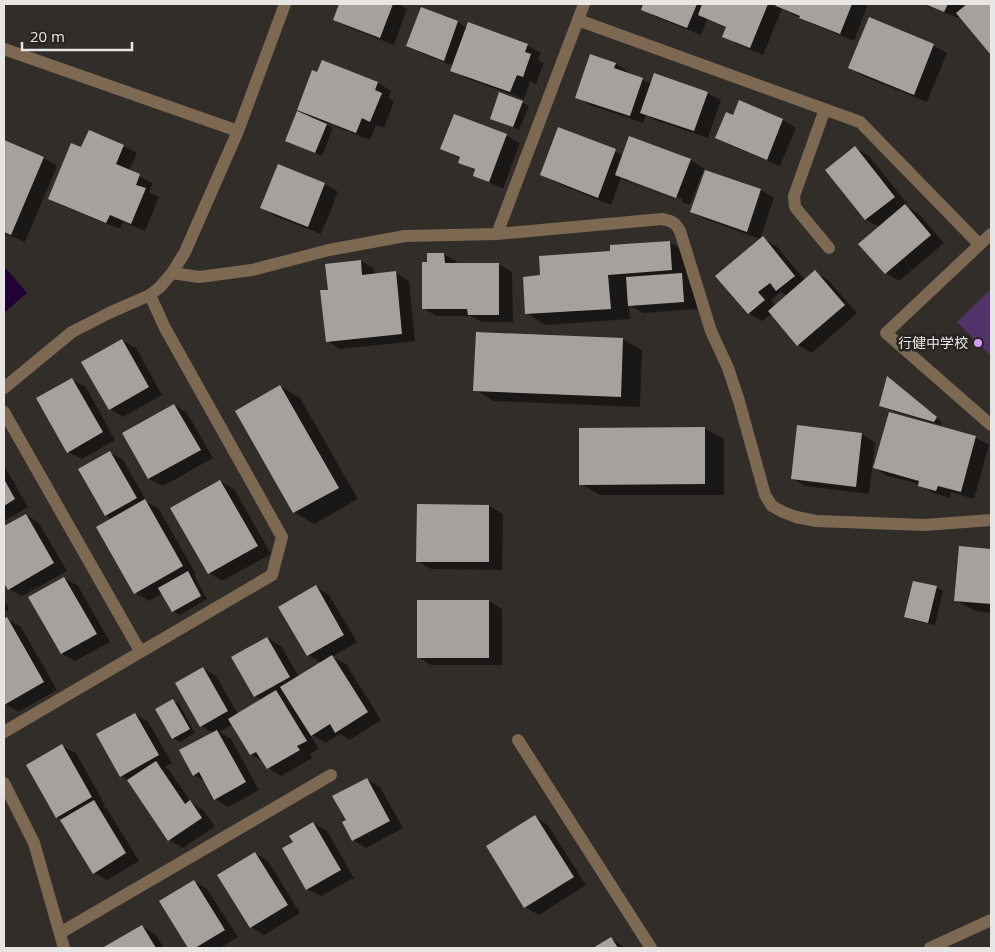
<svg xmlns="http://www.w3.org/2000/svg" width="995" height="952" font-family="'Open Sans','Noto Sans JP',sans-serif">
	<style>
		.green { fill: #513269 }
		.water { fill: #220136 }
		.shadow { fill: #0007; fill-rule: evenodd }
		.building { fill: #a5a29e }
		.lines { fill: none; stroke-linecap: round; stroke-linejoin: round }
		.minor { stroke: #7d6951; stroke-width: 12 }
		.poi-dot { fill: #d19dfe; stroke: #272421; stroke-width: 2 }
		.labels { text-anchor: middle; stroke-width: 5; stroke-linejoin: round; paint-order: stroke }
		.poi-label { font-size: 14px; fill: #e8e6e4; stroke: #272421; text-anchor: end }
	</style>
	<rect width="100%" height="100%" fill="#312e2a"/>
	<path class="green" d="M991,289V356L957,322Z"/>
	<path class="water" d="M4,266L27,293L4,313Z"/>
	<path class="shadow" d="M340,4H399L407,9L394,45L348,27L334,20Z
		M638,4H770L776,8L778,4H868L854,41L814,25L782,9L763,55L737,44L724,36L727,28L707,19L701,35L656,17L642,9L643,6Z
		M923,4H964L962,10L969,4H991V53L959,16L958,18Z
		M422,9L458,22L467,28L527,45L541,53L538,60L544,63L536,84L530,81L524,99L465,78L452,70L453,66L421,53L408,46Z
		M869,19L934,46L947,53L927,102L863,76L850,68Z
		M322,62L378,83L391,91L388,98L394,101L384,128L376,125L370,140L327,123V125L333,128L322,156L293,144L310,116L298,109Z
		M616,64L629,72L628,74L652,84L707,93L721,100L708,138L655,120L646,115L643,123L590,105L577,97Z
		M522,102L529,106L519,130L491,118Z
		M740,102L783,120L796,128L780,166L730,145L716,137L734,117Z
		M455,115L507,136L520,143L503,189L474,175L476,171L460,162L461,159L442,149Z
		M559,129L623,155L690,160L704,168L690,205L630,183L621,178L611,205L555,182L542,174ZM629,179L682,199V202L629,182Z
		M4,141L44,158L57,166L25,242L4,233Z
		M123,146L137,153L129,171L153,183L149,192L159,197L145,231L123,222L120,229L63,206L49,198L82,149Z
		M855,148L869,156L908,205L906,206L918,213L944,243L899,281L886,273L880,227L866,220L827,170Z
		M279,166L325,184L338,192L321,234L275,216L262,208Z
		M761,190L774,198L760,239L705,219L692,212Z
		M763,238L776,246L805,280L815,272L828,280L857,313L812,353L798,345L771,314L762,321L748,313ZM781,292L787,296L776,306L771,300Z
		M670,242L689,254L695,283L697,309L643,313L629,305L630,319L546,325L526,313L541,276L612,252Z
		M444,254L457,262V264H499L512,272L513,322H482L471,316H436L423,308L428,263Z
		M361,261L374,269L375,275L396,273L409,281L415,341L340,349L327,341L329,291Z
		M622,339L642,350L640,407L494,401L475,390Z
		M122,340L136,348L162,395L123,417L110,409Z
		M888,378L942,422L940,425L887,409L880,406Z
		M72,380L86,387L115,440L82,459L68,452Z
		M280,386L300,398L358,499L314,524L294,512L237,411Z
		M174,405L187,413L213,458L163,486L149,479L124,434Z
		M890,413L976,438L989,445L974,499L951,492L950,498L933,493L919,484L888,476L874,468Z
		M704,428L724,439V495H600L581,484Z
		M861,434L875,442L869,494L805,486L792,478Z
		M110,453L123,460L147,502L158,508L196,574L194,575L207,599L180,615L173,611L163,593L149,601L135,593L112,519L106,515Z
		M4,465L28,507L4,521Z
		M220,481L234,489L271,554L222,581L209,573Z
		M418,505L489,506L503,514L502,570L431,569L417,561Z
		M26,515L39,523L67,571L22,596L9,589L4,580V527Z
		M960,547L991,550V613L975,611L955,600Z
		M64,578L78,586L110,642L75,661L62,654Z
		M316,587L329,595L357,642L332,657L346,664L381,720L350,740L340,734L326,743L310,734L319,749L310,754L312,758L281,776L268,768L263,761L251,754L233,724L219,732L231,739L259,790L228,807L215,799L206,782L194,775L213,733L201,726L177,683L203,668L216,676L238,714L262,700L255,696L267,638L281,646L299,677L321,663L308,655Z
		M936,587L943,591L935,625L912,620L906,617Z
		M4,600L9,609L4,612Z
		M489,601L502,609V665H431L418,657Z
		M7,619L21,627L57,690L18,712L4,703V621Z
		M173,701L179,704L195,733L180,742L173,738Z
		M135,714L148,722L172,763L165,767L169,770L192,803L203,810L215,826L183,848L169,840L128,780L121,776Z
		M62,746L76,753L105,805L103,807L107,809L139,861L107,880L94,873L63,820L57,817Z
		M367,780L380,787L403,828L366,848L353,840L347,820Z
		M535,817L548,825L586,885L539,915L525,907Z
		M313,823L327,831L354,878L321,896L307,889L294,842Z
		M255,853L268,861L300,913L264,935L251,927Z
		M194,881L207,889L238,937L220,948H189L161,901Z
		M142,926L155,934L164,948H105Z
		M611,939L625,948H595Z"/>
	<path class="building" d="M339,4H393L380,38L333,20Z
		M643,4H697L687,28L641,10Z
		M702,4H768L750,48L722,37L726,27L698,15Z
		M777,4H852L840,34L799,18L800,16L776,6Z
		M925,4H948L944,12Z
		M967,4H991V55L956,13Z
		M421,7L458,21L444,61L406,46Z
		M869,17L934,44L914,95L848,68Z
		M468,22L528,44L525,52L531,54L523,77L517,75L510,92L450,71Z
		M590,54L616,63L614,68L643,78L630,116L575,98Z
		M322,60L378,82L375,90L382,93L370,122L362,118L356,133L297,110L312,70L317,72Z
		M654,73L708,92L694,131L640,113Z
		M499,92L523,101L513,127L490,119Z
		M739,100L783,119L767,160L715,138L726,112L733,115Z
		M297,111L327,124L315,153L285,141Z
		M454,114L507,134L489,182L473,176L475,169L458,163L460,157L440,149Z
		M558,127L616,149L598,198L540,175Z
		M89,130L124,145L116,164L140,174L136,185L146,188L131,224L110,215L106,223L48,199L71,143L81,147Z
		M629,136L691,159L676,198L615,175Z
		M4,140L44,157L11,235L4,232Z
		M855,146L895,197L865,220L825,170Z
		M278,164L325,183L308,227L260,208Z
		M705,170L761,189L747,232L690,212Z
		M905,204L931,235L885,274L858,244Z
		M763,236L795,276L776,291L770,283L758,292L765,300L748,314L715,276Z
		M670,241L672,270L608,275L611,309L525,314L523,277L540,275L539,256L610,251V245Z
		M427,253H444L445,263H499V315H468L467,309H422V262H427Z
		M361,260L362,275L396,271L402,334L326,342L320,290H328L325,264Z
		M815,270L845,305L797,346L768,311Z
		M682,273L684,302L628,306L626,277Z
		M476,332L623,338L621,397L473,391Z
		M122,339L149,387L109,410L81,362Z
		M887,376L937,417L934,422L879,406Z
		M72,378L103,432L67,453L36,398Z
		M280,385L339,488L293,513L235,411Z
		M174,404L201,450L148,479L122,433Z
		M889,412L976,436L961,492L938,486L936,491L918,486L919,481L873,468Z
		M797,425L862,433L856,487L791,479Z
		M705,427V484L579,485V428Z
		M110,451L137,498L105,516L78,469Z
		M4,479L15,499L4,506Z
		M220,480L258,546L208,574L170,508Z
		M145,499L183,566L134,594L96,527Z
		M417,504L489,505V562H416Z
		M26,514L54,563L8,590L4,583V526Z
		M959,546L991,549V604L954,601Z
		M188,571L201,596L172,612L158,588Z
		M64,577L97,634L61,654L28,597Z
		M913,581L937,586L928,623L904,617Z
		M316,585L344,635L307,656L278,607Z
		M417,600H489V658H417Z
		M7,617L44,682L4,705V619Z
		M267,637L290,677L254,697L231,657Z
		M332,655L368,712L335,733L330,724L311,736L280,687Z
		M203,667L228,711L200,727L175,683Z
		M276,690L307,741L297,746L300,750L267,769L256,752L250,755L228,719Z
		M173,699L190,729L172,739L155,709Z
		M135,713L159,755L120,777L96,734Z
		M217,730L246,782L214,800L199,772L193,776L179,750Z
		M62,744L92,797L56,818L26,765Z
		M156,761L185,804L190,800L202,818L168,841L127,780Z
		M367,778L390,821L352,841L342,822L346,820L332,796Z
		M94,800L126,853L93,874L60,820Z
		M535,815L574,877L524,908L486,846Z
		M313,822L341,870L306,890L282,848L293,842L289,836Z
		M255,852L288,905L250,928L217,875Z
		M194,880L225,930L195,948H188L159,901Z
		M142,925L156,948H102Z
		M611,937L618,948H593Z"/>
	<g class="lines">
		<path class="minor" d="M578,20L860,122L979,244
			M4,49L238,131
			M825,109L794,196L795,207L829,248
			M497,234L584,4
			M991,234L886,333L991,425
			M172,273L199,277L252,270L329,250L405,236L497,234L662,219C672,221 675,222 680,231L711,331L728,368L739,401L765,495L772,506L783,512L796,517L816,521L925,525L991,520
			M4,388L72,332L109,313L150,295L160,287L172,273L185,252L238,131L285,4
			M4,412L140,651
			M4,732L272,575L282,537L165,328L150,295
			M518,740L651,948
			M4,783L34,843L64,948
			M60,933L331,775
			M930,948L991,920"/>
	</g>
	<circle class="poi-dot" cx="978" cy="343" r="5"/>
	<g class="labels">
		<g class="poi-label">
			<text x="968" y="348">行健中学校</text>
		</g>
	</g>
	<rect width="995" height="952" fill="none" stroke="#e8e6e4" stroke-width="10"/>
	<path d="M22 42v8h110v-8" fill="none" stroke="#e8e6e4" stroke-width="2.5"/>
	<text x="30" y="42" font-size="15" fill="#e8e6e4" stroke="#272421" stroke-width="4" paint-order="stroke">20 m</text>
</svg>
